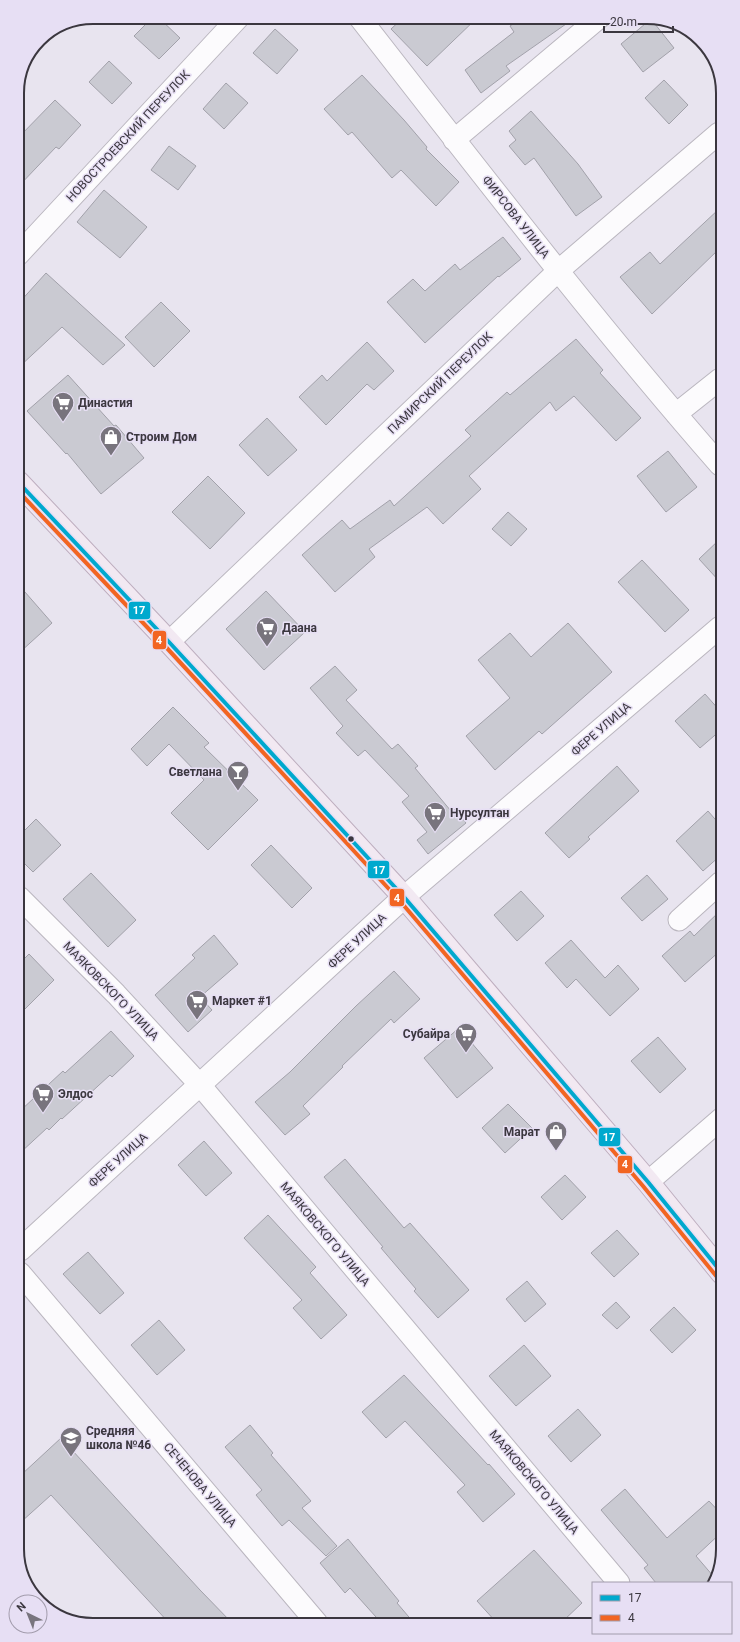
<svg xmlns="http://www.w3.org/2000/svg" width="740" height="1642" font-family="Roboto,sans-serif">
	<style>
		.building { fill: #cacad2; stroke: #a2a1aa }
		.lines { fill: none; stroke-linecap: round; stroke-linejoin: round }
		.minor-casing { stroke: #bab6bf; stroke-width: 23 }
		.tertiary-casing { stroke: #bab6bf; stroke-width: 24 }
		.primary-casing { stroke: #beaebf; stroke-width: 24 }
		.minor { stroke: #fcfbfd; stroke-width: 21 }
		.tertiary { stroke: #fcfbfd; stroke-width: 22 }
		.primary { stroke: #f2e9f2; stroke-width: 22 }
		.bus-1-casing { stroke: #e7dff4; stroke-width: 7 }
		.bus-2-casing { stroke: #e7dff4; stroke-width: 7 }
		.bus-1 { stroke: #00a9ce; stroke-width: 4 }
		.bus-2 { stroke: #f26522; stroke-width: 4 }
		.bus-dot { fill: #3b373f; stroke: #e7dff4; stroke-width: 1.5 }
		.labels { text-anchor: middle; stroke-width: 3; stroke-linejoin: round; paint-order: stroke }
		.street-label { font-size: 12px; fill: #3b373f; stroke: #e7dff4 }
		.poi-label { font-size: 12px; font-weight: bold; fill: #3b373f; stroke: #e7dff4; text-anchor: start }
		.rim { fill: none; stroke: #3b373f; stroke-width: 2 }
		.line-badge { stroke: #e7dff4; stroke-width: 1.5 }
		.badge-label { font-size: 11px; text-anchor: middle; font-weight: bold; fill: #fff }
	</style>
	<rect width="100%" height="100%" fill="#e8e4ef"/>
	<path class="building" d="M153,17H158L180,38L159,59L134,36Z
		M404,17H478L427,66L391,29Z
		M523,17H576L506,66L510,71L481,93L465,70L514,32L510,26Z
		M651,19L674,48L643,72L621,44Z
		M275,29L298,50L277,74L253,53Z
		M109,61L132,83L112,104L89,82Z
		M362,75L404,120L427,147L426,149L459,182L436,206L401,170L392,178L352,132L348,135L324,109Z
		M664,80L688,105L669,124L645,98Z
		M226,83L248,103L224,129L203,109Z
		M55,100L81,125L59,149L56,147L17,188V139Z
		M531,111L578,164L602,197L576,216L534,158L525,165L509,146L516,140L509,131Z
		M169,146L196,166L178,190L151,170Z
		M104,190L147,227L120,258L77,222Z
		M719,209V249L652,314L620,277L650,252L660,264Z
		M503,237L521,259L499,277L498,276L425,343L387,302L413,279L425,291L455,264L460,270Z
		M46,273L125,345L103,365L62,327L18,368V304Z
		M161,302L190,331L154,367L125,337Z
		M576,339L603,370L600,373L641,418L616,441L574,396L556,411L550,402L469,476L481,489L443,524L427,507L369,549L375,557L335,592L302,555L342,520L350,529L390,500L394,506L471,436L465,430L507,392L510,395Z
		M367,342L394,371L374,390L367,384L326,425L299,397L322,375L327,381Z
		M68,375L114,426L116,425L144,458L101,494L67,453L66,454L27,411Z
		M267,418L297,450L268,476L239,445Z
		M668,451L697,487L666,512L637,476Z
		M208,476L245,513L210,549L172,512Z
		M508,512L527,529L511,546L492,529Z
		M720,539V582L699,559Z
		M642,560L689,610L665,632L618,582Z
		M18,584L52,623L19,653V624Z
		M266,591L305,632L264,670L226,629Z
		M568,623L612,672L542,734L539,731L495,770L466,736L510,698L478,660L510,633L531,657Z
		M335,666L357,690L346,700L392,749L398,744L418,766L415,768L451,811L454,809L466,823L428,854L417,840L427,832L402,802L409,796L365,750L358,756L336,733L343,726L310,688Z
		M705,694L721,712V730L700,748L675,721Z
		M173,707L209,743L204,747L258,800L208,850L171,813L204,780L169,744L147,766L131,749Z
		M617,766L639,791L588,837L590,839L569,858L545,833Z
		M708,811L721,826V855L703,871L676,841Z
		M36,819L61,845L33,872L19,858V836Z
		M271,845L312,888L292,908L251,865Z
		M91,873L136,920L108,947L63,899Z
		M647,875L668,899L642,921L621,898Z
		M521,891L544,916L517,941L494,915Z
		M721,910V950L685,982L662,956L690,931L694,936Z
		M214,935L238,964L200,997L212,1010L188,1032L155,995L195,958L192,955Z
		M571,940L605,978L618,965L639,989L610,1016L576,979L567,988L545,963Z
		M29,954L54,980L20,1014L19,964Z
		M394,971L420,999L394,1023L391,1019L342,1066L343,1067L303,1106L310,1114L285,1135L255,1102L290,1072L356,1006Z
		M459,1028L493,1068L457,1098L424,1058Z
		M111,1031L134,1056L112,1077L110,1075L62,1119L61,1118L49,1130L47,1128L20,1153V1111L63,1071L65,1073Z
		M658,1037L686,1069L660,1093L631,1061Z
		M508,1104L532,1128L505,1153L482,1128Z
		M204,1141L232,1173L206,1196L178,1165Z
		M345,1159L404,1228L410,1223L469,1290L438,1318L414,1291L416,1289L381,1248L383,1247L324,1177Z
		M565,1175L586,1197L562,1220L541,1197Z
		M268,1215L316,1267L310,1273L347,1315L321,1339L293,1308L302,1300L244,1238Z
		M617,1230L639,1254L614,1277L591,1253Z
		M88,1252L124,1293L100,1314L63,1274Z
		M527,1281L546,1304L525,1322L506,1299Z
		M616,1302L630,1317L617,1329L602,1315Z
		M674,1307L696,1330L672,1353L650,1330Z
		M159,1320L185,1350L157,1375L131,1345Z
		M524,1345L551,1376L516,1406L489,1376Z
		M404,1375L488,1465L489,1464L515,1494L483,1522L457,1492L465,1485L405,1421L386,1438L362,1412Z
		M578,1409L601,1435L571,1462L548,1436Z
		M250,1425L273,1453L271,1455L311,1501L302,1508L337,1546L326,1556L289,1520L282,1526L256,1495L262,1490L225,1447Z
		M61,1438L200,1590L233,1624H170L51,1495L21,1522V1475Z
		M625,1489L667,1538L709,1501L723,1516V1531L696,1556L714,1577L713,1583H656L644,1568L648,1565L601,1510Z
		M348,1539L399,1601L397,1603L414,1623H376V1617L350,1588L345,1593L320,1563Z
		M534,1550L582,1603L562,1622H496L477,1601Z"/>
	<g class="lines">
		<g class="minor-casing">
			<path id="minor" d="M359,17C477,168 594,321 720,465
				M454,140L600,17
				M18,255L239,17
				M676,414L720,379
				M169,642L558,271L719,133
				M19,897L116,994L200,1085L619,1583
				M404,897L720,627
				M679,920L721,882
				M648,1182L722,1118
				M20,1273L317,1623"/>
		</g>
		<g class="tertiary-casing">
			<path id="tertiary" d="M20,1250L404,897"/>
		</g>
		<g class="primary-casing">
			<path id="primary" d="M18,482L169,642L404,897L648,1182L722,1273"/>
		</g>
		<use href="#minor" class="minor"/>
		<use href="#tertiary" class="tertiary"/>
		<use href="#primary" class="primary"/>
		<g class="bus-1-casing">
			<path id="bus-1" d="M18,482L169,642L404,897L648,1182L722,1273"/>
		</g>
		<g class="bus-2-casing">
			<path id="bus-2" d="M18,491L165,646L400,901L643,1186L717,1277"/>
		</g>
		<use href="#bus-1" class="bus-1"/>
		<use href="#bus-2" class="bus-2"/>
	</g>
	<defs>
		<g id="supermarket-pin" transform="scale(1.15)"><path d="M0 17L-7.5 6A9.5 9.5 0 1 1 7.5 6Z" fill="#78747d" stroke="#e7dff4"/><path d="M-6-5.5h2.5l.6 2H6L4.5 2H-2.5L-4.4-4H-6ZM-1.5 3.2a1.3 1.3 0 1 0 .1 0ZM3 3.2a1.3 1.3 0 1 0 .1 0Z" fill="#fff"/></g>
		<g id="shop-pin" transform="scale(1.15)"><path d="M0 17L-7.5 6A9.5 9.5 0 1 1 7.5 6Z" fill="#78747d" stroke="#e7dff4"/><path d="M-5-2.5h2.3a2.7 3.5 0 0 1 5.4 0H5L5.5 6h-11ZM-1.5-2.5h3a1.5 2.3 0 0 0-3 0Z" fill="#fff"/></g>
		<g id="bar-pin" transform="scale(1.15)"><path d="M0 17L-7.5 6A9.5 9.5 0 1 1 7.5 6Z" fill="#78747d" stroke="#e7dff4"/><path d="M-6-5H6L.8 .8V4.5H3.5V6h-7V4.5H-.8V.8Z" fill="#fff"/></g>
		<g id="school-pin" transform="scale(1.15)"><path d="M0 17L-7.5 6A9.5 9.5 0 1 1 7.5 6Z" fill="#78747d" stroke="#e7dff4"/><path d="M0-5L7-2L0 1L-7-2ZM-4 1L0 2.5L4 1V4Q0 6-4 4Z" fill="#fff"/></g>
	</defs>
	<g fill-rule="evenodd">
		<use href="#supermarket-pin" x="63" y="403"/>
		<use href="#shop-pin" x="111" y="437"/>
		<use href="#supermarket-pin" x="267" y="628"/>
		<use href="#bar-pin" x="238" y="772"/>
		<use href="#supermarket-pin" x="435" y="813"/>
		<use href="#supermarket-pin" x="197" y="1001"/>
		<use href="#supermarket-pin" x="466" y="1034"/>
		<use href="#supermarket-pin" x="43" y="1094"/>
		<use href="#shop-pin" x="556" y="1132"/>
		<use href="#school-pin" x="71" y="1438"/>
	</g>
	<circle class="bus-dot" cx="351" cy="839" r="3.5"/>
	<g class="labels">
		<g class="street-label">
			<text transform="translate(128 136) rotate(-47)" y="4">НОВОСТРОЕВСКИЙ ПЕРЕУЛОК</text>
			<text transform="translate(516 217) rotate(52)" y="4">ФИРСОВА УЛИЦА</text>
			<text transform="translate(440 383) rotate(-44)" y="4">ПАМИРСКИЙ ПЕРЕУЛОК</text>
			<text transform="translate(601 729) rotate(-41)" y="4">ФЕРЕ УЛИЦА</text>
			<text transform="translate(357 941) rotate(-43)" y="4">ФЕРЕ УЛИЦА</text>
			<text transform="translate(111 991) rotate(46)" y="4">МАЯКОВСКОГО УЛИЦА</text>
			<text transform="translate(118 1160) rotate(-42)" y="4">ФЕРЕ УЛИЦА</text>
			<text transform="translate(325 1234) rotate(50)" y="4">МАЯКОВСКОГО УЛИЦА</text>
			<text transform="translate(534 1482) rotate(50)" y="4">МАЯКОВСКОГО УЛИЦА</text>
			<text transform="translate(200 1485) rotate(50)" y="4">СЕЧЕНОВА УЛИЦА</text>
		</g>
		<g class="poi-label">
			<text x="78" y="407">Династия</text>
			<text x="126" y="441">Строим Дом</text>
			<text x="282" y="632">Даана</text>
			<text x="222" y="776" text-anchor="end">Светлана</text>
			<text x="450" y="817">Нурсултан</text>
			<text x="212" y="1005">Маркет #1</text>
			<text x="450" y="1038" text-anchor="end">Субайра</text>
			<text x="58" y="1098">Элдос</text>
			<text x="540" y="1136" text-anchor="end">Марат</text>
			<text x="86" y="1435">Средняя<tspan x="86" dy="14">школа №46</tspan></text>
		</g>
	</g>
	<path d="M0 0H740V1642H0ZM93 24H647A69 69 0 0 1 716 93V1549A69 69 0 0 1 647 1618H93A69 69 0 0 1 24 1549V93A69 69 0 0 1 93 24Z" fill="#e7dff4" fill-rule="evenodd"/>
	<path class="rim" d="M93 24H647A69 69 0 0 1 716 93V1549A69 69 0 0 1 647 1618H93A69 69 0 0 1 24 1549V93A69 69 0 0 1 93 24Z"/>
	<g class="line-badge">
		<rect x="128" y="601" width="23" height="19" rx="4" fill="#00a9ce"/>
		<rect x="152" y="630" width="15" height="20" rx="4" fill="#f26522"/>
		<rect x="367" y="860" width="23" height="19" rx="4" fill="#00a9ce"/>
		<rect x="389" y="888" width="16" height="19" rx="4" fill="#f26522"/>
		<rect x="598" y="1127" width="23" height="20" rx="4" fill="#00a9ce"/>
		<rect x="617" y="1155" width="16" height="19" rx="4" fill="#f26522"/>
	</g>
	<g class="badge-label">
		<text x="139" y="614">17</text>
		<text x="159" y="644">4</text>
		<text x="379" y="874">17</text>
		<text x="397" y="902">4</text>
		<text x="609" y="1141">17</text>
		<text x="625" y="1168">4</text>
	</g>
	<rect x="592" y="1582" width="140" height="52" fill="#e7dff4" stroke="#a29cac"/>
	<rect x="600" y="1595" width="20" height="6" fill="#00a9ce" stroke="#a29cac"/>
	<text x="628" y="1602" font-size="12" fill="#3b373f">17</text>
	<rect x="600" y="1615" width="20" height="6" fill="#f26522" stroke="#a29cac"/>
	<text x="628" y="1622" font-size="12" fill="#3b373f">4</text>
	<g transform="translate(28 1614) rotate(317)"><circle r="19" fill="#e7dff4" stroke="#a29cac"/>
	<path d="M0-3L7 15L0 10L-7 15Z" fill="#78747d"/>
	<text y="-6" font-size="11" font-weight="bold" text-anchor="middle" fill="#3b373f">N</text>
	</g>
	<path d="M604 26v6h69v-6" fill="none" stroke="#3b373f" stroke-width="2"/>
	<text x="610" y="26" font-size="12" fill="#3b373f" stroke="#e7dff4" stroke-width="3" paint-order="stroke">20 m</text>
</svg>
